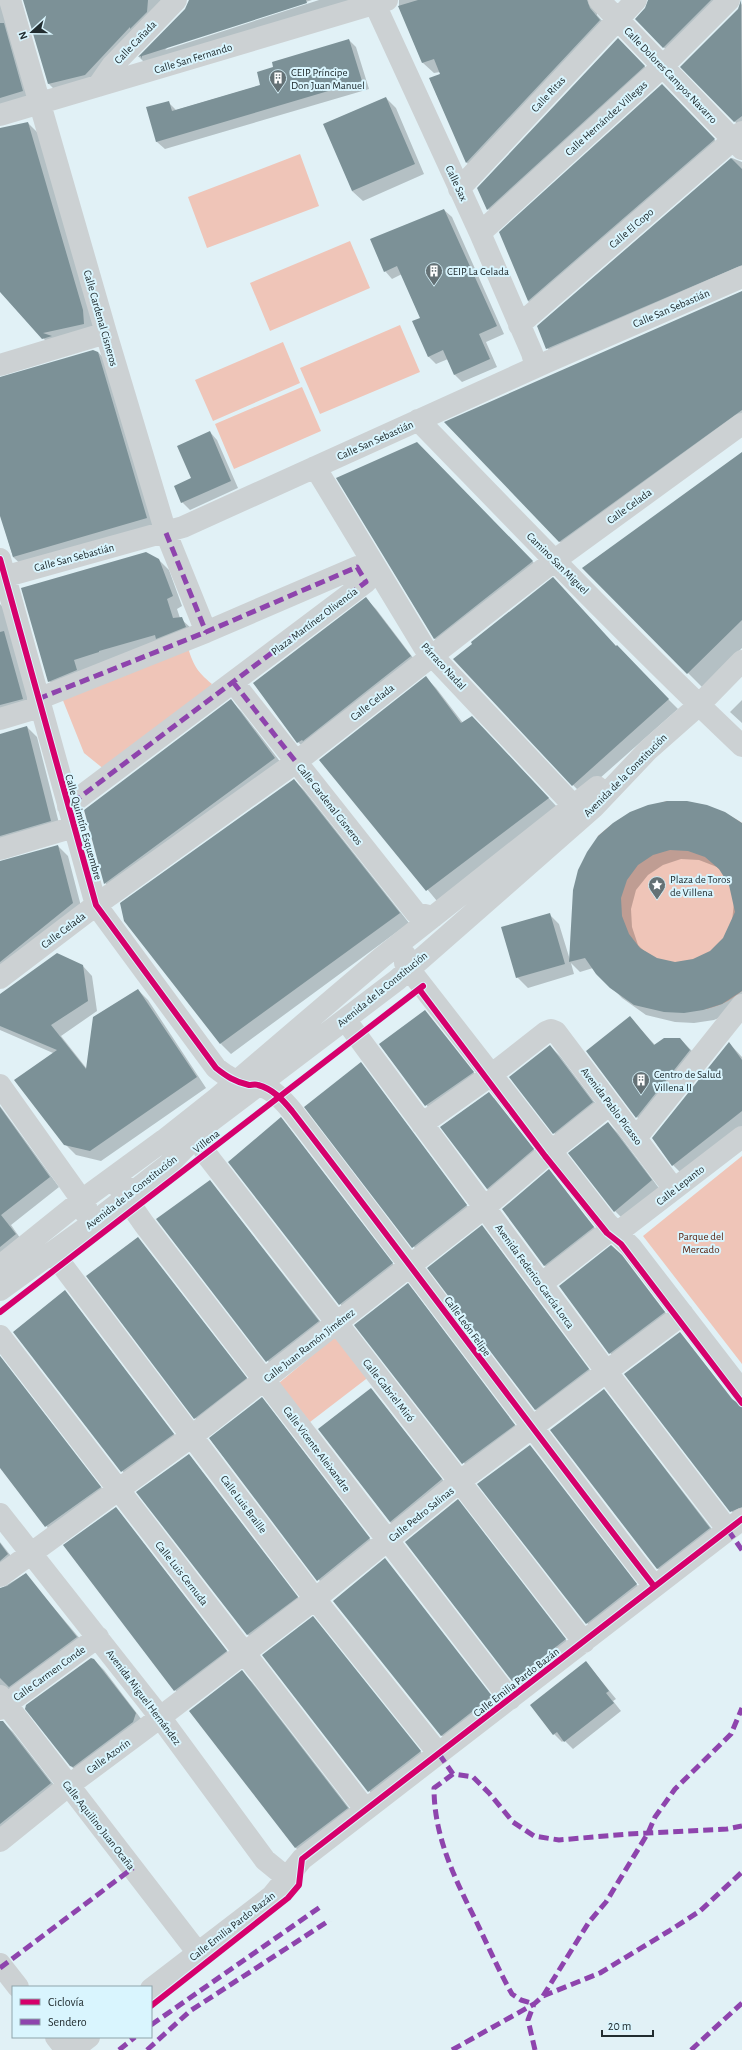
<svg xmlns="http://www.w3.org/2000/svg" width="742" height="2050" font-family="'Alegreya Sans',sans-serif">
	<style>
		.green { fill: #efc5b8 }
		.shadow { fill: #0003; fill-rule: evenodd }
		.building { fill: #7c9197; fill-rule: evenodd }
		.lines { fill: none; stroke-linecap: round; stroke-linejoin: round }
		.minor { stroke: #ccd1d3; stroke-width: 22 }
		.quiet { stroke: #8e44ad; stroke-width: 5; stroke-dasharray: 10 5; stroke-linecap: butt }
		.cycleway-casing { stroke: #d9f5fe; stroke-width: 8 }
		.cycleway { stroke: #d6006c; stroke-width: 6 }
		.labels { text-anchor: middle; stroke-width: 4; stroke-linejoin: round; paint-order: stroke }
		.street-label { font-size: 11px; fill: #212c2f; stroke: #d9f5fe }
		.poi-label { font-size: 11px; fill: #212c2f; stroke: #d9f5fe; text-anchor: start }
		.park-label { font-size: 11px; fill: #5a220f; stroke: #d9f5fe }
	</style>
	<rect width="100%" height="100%" fill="#e1f1f6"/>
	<path class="green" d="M300,154L319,206L207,248L188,197Z
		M350,241L370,288L270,331L250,283Z
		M400,325L420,372L320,414L300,368Z
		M283,342L300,383L213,421L195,380Z
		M302,387L321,431L234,469L215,424Z
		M187,645C193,664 196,671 212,684L202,695L105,770L84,753L62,698Z
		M667,801C696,801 718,807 742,823V991C712,1017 680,1012 645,1007L598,836C624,813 635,811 667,801Z
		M742,1156V1364L643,1236Z
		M338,1334L370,1376L310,1422L279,1383Z"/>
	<path class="shadow" d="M0,0L32,101L0,111Z
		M24,0H172L95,85L59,94L49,84Z
		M191,0H312L168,47L165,50L319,0H356L149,67L139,57L186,9Z
		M399,0H604L598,7L597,15L611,31L477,173L467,163L430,79L441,74L440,72L434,73L423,63L399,6Z
		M649,0H734L674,58L636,19L649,4Z
		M742,3V129L682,67L739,9Z
		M349,40L356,47L369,89L165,149L157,142L147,108L168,102L176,110L262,85Z
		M628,49L654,76L498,219L488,209Z
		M672,95L724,150L538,310L528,301Z
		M386,98L396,108L424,174L363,201L352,191Z
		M28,123L38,133L93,321L94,335L53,349L0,290V129Z
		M732,158L742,162V279L558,359L547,348L538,327Z
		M444,210L452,217L504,334L486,342L497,367L462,382L455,375L448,359L436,364L428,356L421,319L402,274L392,279L385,271Z
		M742,292V428L570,552L559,541Z
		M98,352L108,363L157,528L24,567L13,557L0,512V378Z
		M210,432L217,440L238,488L190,510L182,502Z
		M416,443L535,564L437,641L434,638Z
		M742,453V648L702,687L583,568Z
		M159,560L169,570L182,606L177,609L180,618L192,629L59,691L49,681Z
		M366,599L376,609L420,667L308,752L298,742Z
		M0,604L4,608L33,709L0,717Z
		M616,647L678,709L582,794L573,785Z
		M426,678L436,688L463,723L482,727L558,808L437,901L320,760Z
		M742,700V723L730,712Z
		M231,701L241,711L285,768L115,893L105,883L85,810Z
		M27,727L37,737L61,831L0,852V735Z
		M294,780L304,790L409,923L231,1054L221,1044Z
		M742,824V1008L714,1020L694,1023L675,1022L646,1015L622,998L593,968L580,972L571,963L574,974L528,988L517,977L549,914L559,924L570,960L579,871ZM681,859L699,860L717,867L722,872L730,884L734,903L732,921L724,938L711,952L694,960L675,963L656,959L644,951L638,945L632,927L631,909L636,890L648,875L663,865Z
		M58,846L68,856L83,914L0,981V862Z
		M82,965L92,976L97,1011L61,1036L87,1069L138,990L148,1000L206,1088L101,1161L76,1155L65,1144L53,1053L0,1030V995Z
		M425,1011L478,1078L431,1111L380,1045Z
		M630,1018L655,1045L680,1039L694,1053L651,1131L637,1117L587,1051Z
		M729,1043L742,1057V1129L683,1175L673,1165Z
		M550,1046L560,1056L602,1112L564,1143L554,1133Z
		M361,1063L471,1211L418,1252L306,1107Z
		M494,1098L538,1155L492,1194L487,1189Z
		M0,1106L59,1187L11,1225L25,1245L0,1256Z
		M608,1123L618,1133L661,1191L625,1221L615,1211Z
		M286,1124L397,1269L345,1310L230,1163Z
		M549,1170L598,1232L549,1270L544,1265Z
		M210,1181L324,1326L272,1366L158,1220Z
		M482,1226L593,1374L540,1414L535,1409Z
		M138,1238L251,1383L200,1423L195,1418Z
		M626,1262L669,1317L615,1358L610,1353Z
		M413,1290L519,1430L468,1468L356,1325Z
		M65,1291L178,1439L127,1477L14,1332Z
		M680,1333L734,1401L742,1406V1513L736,1517L625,1374Z
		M0,1356L105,1492L51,1532L0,1466Z
		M371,1389L447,1485L395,1527L390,1522Z
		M604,1390L715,1533L662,1573L657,1568Z
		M267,1404L374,1544L323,1585L210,1439Z
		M530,1446L641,1590L592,1628L587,1623Z
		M189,1455L302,1602L252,1640L138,1492Z
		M462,1506L570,1645L518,1685L513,1680Z
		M116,1508L231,1656L180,1695L175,1690Z
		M0,1542L18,1565L0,1580Z
		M385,1559L496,1702L446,1740L441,1735Z
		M25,1574L87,1647L0,1699V1589Z
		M318,1623L425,1757L374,1797L263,1655Z
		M94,1660L104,1670L145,1724L81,1776L71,1766Z
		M586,1662L616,1699L613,1701L621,1711L573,1749L564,1740L562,1742L554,1734Z
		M242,1672L252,1682L357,1818L306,1858L296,1848L190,1711Z
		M0,1722H3L13,1732L61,1794L0,1841Z"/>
	<path class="building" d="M23,0H148L147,12L130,29V27L85,75L48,84Z
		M189,0H306L307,3L142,56V59L141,56L138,57L185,9Z
		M418,0H587L590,8L600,20L466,163L429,78L440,74L434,59L422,63L398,6Z
		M648,0H711L663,48L635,19L645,8Z
		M741,0L742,116L734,122L680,67L738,9Z
		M0,23H4L23,91L0,98Z
		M618,38L645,66L487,210L477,188Z
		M349,39L362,81L156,142L146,107L169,101L172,111L260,85L257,72L273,67L272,62Z
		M662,84L715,139L528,301L499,232Z
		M386,97L415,164L352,191L323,124Z
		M28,122L83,310L84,324L43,333L52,336L42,339L0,292V128Z
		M731,158L742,169V265L546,349L537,326Z
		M444,209L497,326L479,334L490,359L454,375L443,350L428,357L412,321L420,318L397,266L384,272L370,239Z
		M742,291V410L559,542L444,422Z
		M93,350L98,352L147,518L13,557L0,516V377Z
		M210,431L231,481L181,503L174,486L191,478L177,446Z
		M417,442L533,561L434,639L336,478Z
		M742,452V620L687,674L582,568Z
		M146,552L159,559L173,596L167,599L173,618L182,617L186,627L156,639L155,635L99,651V652L74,660L77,670L48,682L21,588Z
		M553,577L616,646L617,645L669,699L572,786L453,659L472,644L471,642Z
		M366,597L411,656L303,741L302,740L297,743L253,683Z
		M4,631L23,699L0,705V632Z
		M426,676L461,723L472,716L549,798L426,891L319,760Z
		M231,699L275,758L104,884L84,810Z
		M27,726L51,821L0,836V734Z
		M294,779L400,913L220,1044L124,921L120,903Z
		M667,801H687L707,805L725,812L742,823V991L722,1004L703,1010L684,1013L664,1012L634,1005L610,988L596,974L585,958L569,962L573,890L578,870L587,852L598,836L613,823L630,812L648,805ZM670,850L688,851L705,857L719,869L729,885L735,912L723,938L710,951L693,959L675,962L657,958L640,948L629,934L622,916L621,898L627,880L638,865L653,855Z
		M58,845L73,903L0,962V861Z
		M550,913L565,964L516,978L501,927Z
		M57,953L83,965L88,1001L51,1025L86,1069L93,1017L138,989L197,1077L90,1151L64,1145L14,1080L57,1050L0,1026V994Z
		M425,1010L474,1072L425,1106L379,1044Z
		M630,1016L654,1045L664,1038H680L690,1050L636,1118L586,1051Z
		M729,1042L742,1060V1111L672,1166L652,1138Z
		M550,1045L593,1102L553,1134L509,1077Z
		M361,1062L467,1205L412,1248L304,1107Z
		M489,1092L534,1149L487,1189L440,1127Z
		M0,1107L50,1177L1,1215L16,1234L0,1247Z
		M281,1117L393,1263L339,1305L228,1162Z
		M608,1122L652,1180L614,1212L568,1153Z
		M549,1169L594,1227L544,1266L502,1209Z
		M210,1180L319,1321L266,1362L156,1219Z
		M482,1225L589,1369L535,1410L427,1268Z
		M138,1237L247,1378L194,1419L86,1276Z
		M611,1245L622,1255L665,1312L609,1354L559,1286Z
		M408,1283L515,1425L462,1464L354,1325Z
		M65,1290L174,1434L121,1472L13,1332Z
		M680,1332L732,1399L742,1406V1507L730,1512L624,1374Z
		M0,1356L101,1487L45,1527L0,1468Z
		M371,1388L442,1479L390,1522L318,1429Z
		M604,1389L710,1528L657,1569L550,1430Z
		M262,1397L370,1538L317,1581L209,1438Z
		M530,1445L637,1584L586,1624L477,1484Z
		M189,1454L298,1597L247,1635L136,1492Z
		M458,1499L566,1639L512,1681L405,1542Z
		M116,1507L227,1651L174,1691L63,1545Z
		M0,1543L8,1554L0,1561Z
		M385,1558L492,1696L441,1736L333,1601Z
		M26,1573L77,1637L9,1687L0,1678V1588L7,1586Z
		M313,1616L421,1751L368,1792L262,1655Z
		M91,1658L94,1659L136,1713L133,1722L73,1767L70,1766L25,1709L26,1705Z
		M586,1661L609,1691L606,1693L614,1703L564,1742L557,1732L553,1735L530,1705Z
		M242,1670L348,1808L295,1848L189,1711Z
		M0,1721H3L51,1783L0,1824Z"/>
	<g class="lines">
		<path class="minor" d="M10,0L106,333L166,533L206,632
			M373,0L480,233L532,353L536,367
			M599,0L742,149
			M98,86L112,66L176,0
			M0,115L387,0
			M459,189L636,0
			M480,233L663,66L729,0
			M519,325L742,132
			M0,365L106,333
			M418,420C525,530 631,641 742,746
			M315,467L424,647L573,805
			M0,559L96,905L216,1068C226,1076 235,1082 249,1085C252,1085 255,1084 258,1085C273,1089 283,1100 292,1111C414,1269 532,1429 654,1586
			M0,578L183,527L547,362L742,277
			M233,682L416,913L433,917
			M38,699L206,632L357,567L366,582L68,806
			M0,719L40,707
			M0,849L74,827
			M405,955V963L409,969L607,1223L631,1247L742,1391
			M0,978L96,905L296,762L555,560L742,424
			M349,1017L350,1026L369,1052L606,1371L728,1530
			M0,1085L86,1206V1214
			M422,1124L491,1075L546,1032L551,1030L556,1032L674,1189
			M199,1136L206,1154L584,1642
			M636,1138L742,1005
			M124,1184L121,1191L144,1224L510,1699
			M617,1233L742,1137
			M57,1250V1257L62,1265L315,1599L439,1754
			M0,1266L82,1200L164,1140L217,1098L381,958L597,787
			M541,1284L613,1228
			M0,1290L97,1220L168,1165L211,1121L397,980L594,807L648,750L699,705L742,661
			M0,1336L365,1809
			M0,1514L160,1717L265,1860L287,1878
			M0,1576L192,1436L485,1207L545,1156L610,1104
			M0,1696L198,1953
			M0,1709L98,1637
			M0,1841L68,1786L146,1728L315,1599L459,1482L683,1314
			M0,1964L18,1987
			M151,1989L272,1896L302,1859L742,1519
			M56,2037L66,2050
			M72,2050L89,2037"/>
		<path class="quiet" d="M166,533L206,632
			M233,682L296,762
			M38,699L206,632L357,567L366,582L68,806
			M728,1530L742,1550
			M439,1754L453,1774L473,1777L489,1793L513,1822L534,1836L559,1840L628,1834L727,1829L742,1826
			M453,1774L434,1788C434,1837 455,1879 477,1923C488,1946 499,1971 512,1994L521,2000L534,2004
			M0,1968L133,1868
			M543,1996L589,1922L606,1902L648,1833L655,1817L675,1789L731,1734L742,1708
			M151,2025L323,1905
			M119,2050L135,2037
			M147,2050L190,2011L330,1920
			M452,2050L534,2004
			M535,2050L528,2020L534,2004L543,1996L600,1973L669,1931L700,1911L742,1872
			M691,2050L742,2003"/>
		<g class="cycleway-casing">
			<path id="cycleway" d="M0,559L96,905L216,1068C226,1076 235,1082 249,1085C252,1085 255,1084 258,1085C273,1089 283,1100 292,1111C414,1269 532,1429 654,1586
				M419,989L545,1156L607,1233L621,1244L742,1403
				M0,1312L423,986
				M151,2006L288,1898L299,1885L302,1859L742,1519"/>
		</g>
		<use href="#cycleway" class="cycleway"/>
	</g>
	<defs>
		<g id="building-pin" transform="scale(0.9)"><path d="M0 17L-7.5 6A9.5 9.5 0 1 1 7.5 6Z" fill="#647175" stroke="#d9f5fe"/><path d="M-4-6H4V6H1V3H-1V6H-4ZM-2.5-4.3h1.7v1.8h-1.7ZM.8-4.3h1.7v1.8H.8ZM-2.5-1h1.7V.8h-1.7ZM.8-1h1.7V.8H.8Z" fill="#fff"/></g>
		<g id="sight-pin" transform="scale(0.9)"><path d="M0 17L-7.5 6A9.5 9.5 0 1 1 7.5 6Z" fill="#647175" stroke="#d9f5fe"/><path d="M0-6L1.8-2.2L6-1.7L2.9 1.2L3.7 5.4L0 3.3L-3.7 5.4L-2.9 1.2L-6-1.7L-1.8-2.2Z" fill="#fff"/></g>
	</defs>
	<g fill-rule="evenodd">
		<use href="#building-pin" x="278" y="78"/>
		<use href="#building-pin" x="434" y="271"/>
		<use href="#sight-pin" x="657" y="885"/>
		<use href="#building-pin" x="641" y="1080"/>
	</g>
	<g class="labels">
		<g class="street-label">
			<text transform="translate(135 42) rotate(-46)" y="4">Calle Cañada</text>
			<text transform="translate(193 58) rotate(-17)" y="4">Calle San Fernando</text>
			<text transform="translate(671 75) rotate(46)" y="4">Calle Dolores Campos Navarro</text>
			<text transform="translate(548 94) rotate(-47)" y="4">Calle Ritas</text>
			<text transform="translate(606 118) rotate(-42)" y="4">Calle Hernández Villegas</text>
			<text transform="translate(457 183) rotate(65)" y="4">Calle Sax</text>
			<text transform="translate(631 228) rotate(-41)" y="4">Calle El Copo</text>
			<text transform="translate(671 308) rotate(-23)" y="4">Calle San Sebastián</text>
			<text transform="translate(101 318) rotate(74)" y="4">Calle Cardenal Cisneros</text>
			<text transform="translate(375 440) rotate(-24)" y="4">Calle San Sebastián</text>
			<text transform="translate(629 506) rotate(-36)" y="4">Calle Celada</text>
			<text transform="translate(74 557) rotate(-15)" y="4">Calle San Sebastián</text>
			<text transform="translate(558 563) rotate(45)" y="4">Camino San Miguel</text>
			<text transform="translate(314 621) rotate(-37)" y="4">Plaza Martínez Olivencia</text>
			<text transform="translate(444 666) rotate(47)" y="4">Párraco Nadal</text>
			<text transform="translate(372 702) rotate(-38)" y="4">Calle Celada</text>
			<text transform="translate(625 775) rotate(-45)" y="4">Avenida de la Constitución</text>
			<text transform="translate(330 804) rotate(52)" y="4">Calle Cardenal Cisneros</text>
			<text transform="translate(84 827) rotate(74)" y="4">Calle Quimtín Esquembre</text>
			<text transform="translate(63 930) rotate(-37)" y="4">Calle Celada</text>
			<text transform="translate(382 989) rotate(-39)" y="4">Avenida de la Constitución</text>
			<text transform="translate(612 1106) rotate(53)" y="4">Avenida Pablo Picasso</text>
			<text transform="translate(206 1141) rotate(-38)" y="4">Villena</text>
			<text transform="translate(680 1185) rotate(-38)" y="4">Calle Lepanto</text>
			<text transform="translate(131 1192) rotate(-38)" y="4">Avenida de la Constitución</text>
			<text transform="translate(535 1276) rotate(54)" y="4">Avenida Federico García Lorca</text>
			<text transform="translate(468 1326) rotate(54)" y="4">Calle León Felipe</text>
			<text transform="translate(309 1345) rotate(-38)" y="4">Calle Juan Ramón Jiménez</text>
			<text transform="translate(389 1390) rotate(52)" y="4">Calle Gabriel Miró</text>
			<text transform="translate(317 1449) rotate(53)" y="4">Calle Vicente Aleixandre</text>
			<text transform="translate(244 1504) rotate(53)" y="4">Calle Luis Braille</text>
			<text transform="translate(421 1514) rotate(-39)" y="4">Calle Pedro Salinas</text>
			<text transform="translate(182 1573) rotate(52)" y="4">Calle Luis Cernuda</text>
			<text transform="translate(49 1673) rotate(-36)" y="4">Calle Carmen Conde</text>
			<text transform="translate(516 1682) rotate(-38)" y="4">Calle Emilia Pardo Bazán</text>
			<text transform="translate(144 1697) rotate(53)" y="4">Avenida Miguel Hernández</text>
			<text transform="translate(108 1756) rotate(-36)" y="4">Calle Azorín</text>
			<text transform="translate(99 1825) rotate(52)" y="4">Calle Aquilino Juan Ocaña</text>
			<text transform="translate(232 1926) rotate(-38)" y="4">Calle Emilia Pardo Bazán</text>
		</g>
		<g class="poi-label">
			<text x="291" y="76">CEIP Príncipe<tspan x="291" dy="13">Don Juan Manuel</tspan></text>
			<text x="447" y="275">CEIP La Celada</text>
			<text x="670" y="883">Plaza de Toros<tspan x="670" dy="13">de Villena</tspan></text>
			<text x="654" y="1078">Centro de Salud<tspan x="654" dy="13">Villena II</tspan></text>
		</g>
		<g class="park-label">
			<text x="701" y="1240">Parque del<tspan x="701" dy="13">Mercado</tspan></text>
		</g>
	</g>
	<rect x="12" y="1986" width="140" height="52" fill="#d9f5fe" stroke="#8fa5ab"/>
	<rect x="20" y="1999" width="20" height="6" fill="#d6006c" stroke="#8fa5ab"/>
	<text x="48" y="2006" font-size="12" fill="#212c2f">Ciclovía</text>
	<rect x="20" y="2019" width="20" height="6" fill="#8e44ad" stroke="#8fa5ab"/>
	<text x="48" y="2026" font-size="12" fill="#212c2f">Sendero</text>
	<g transform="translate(32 32) rotate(249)" stroke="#d9f5fe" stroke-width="3" paint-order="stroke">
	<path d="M0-3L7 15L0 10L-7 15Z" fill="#212c2f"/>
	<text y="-6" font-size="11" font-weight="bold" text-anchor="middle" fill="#212c2f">N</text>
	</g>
	<path d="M602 2030v6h51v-6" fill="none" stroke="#212c2f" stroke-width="2"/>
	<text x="608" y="2030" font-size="12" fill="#212c2f" stroke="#d9f5fe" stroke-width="3" paint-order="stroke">20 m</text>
</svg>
